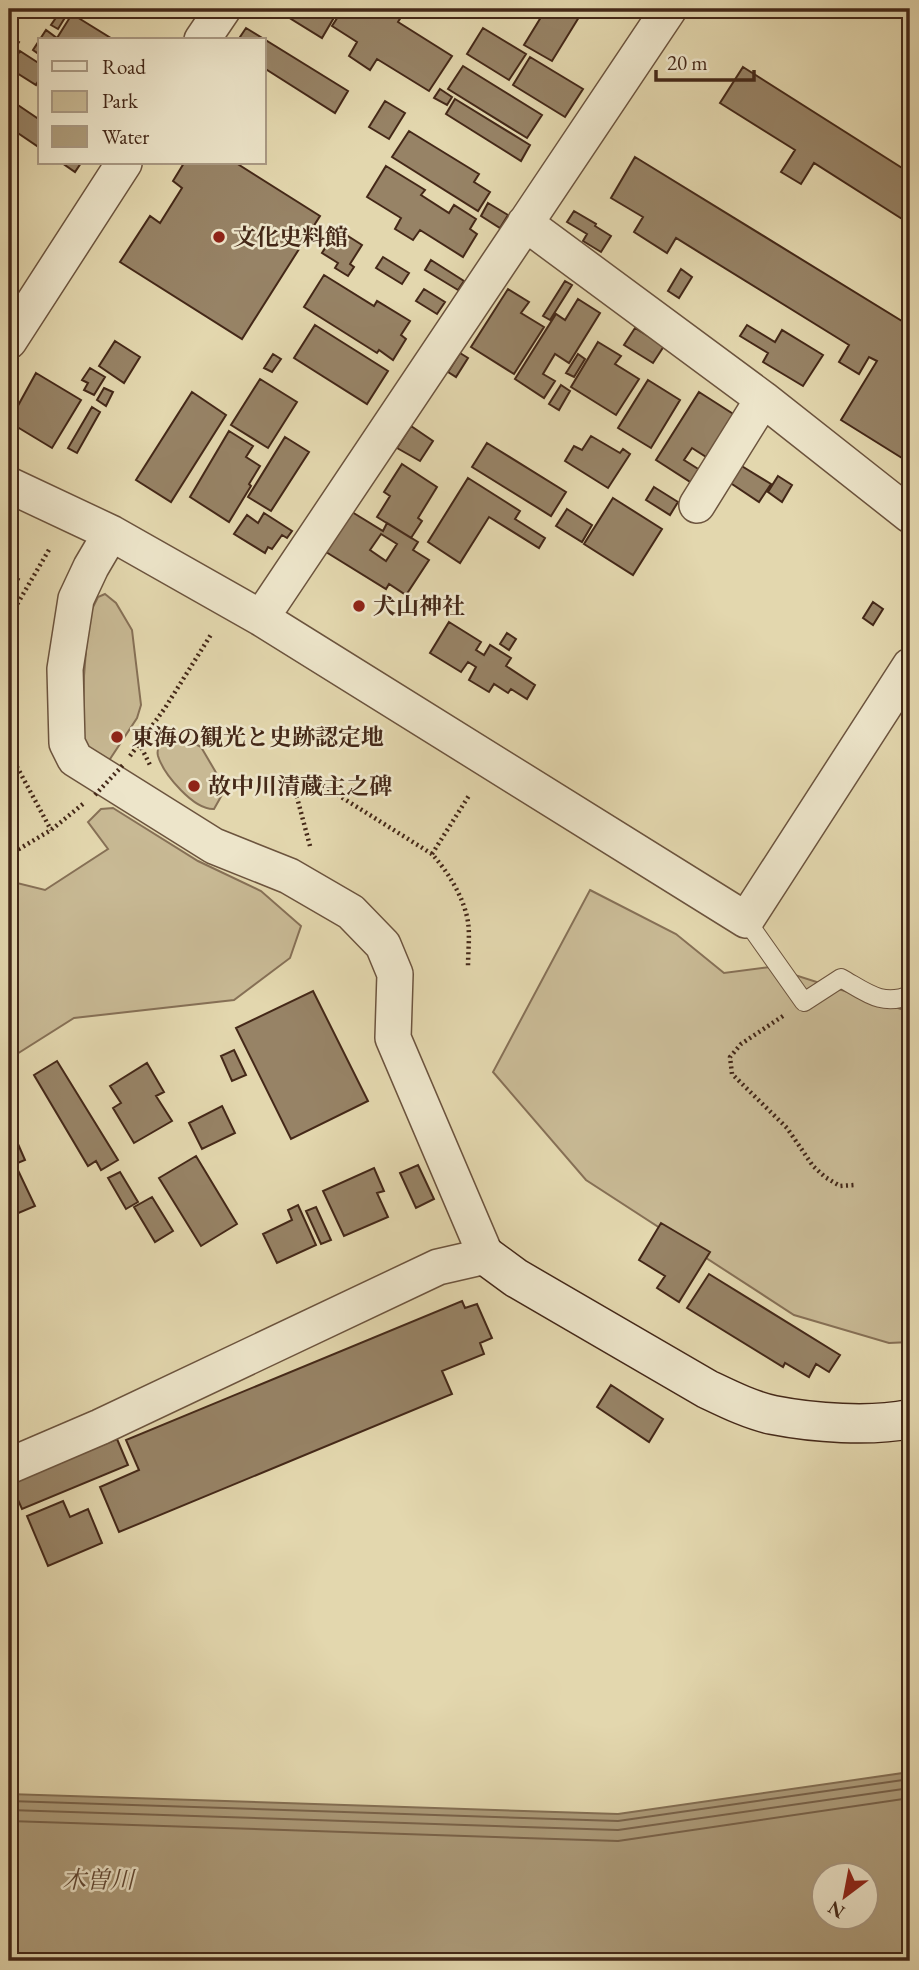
<svg xmlns="http://www.w3.org/2000/svg" width="919" height="1970" font-family="'EB Garamond','Noto Serif JP',serif">
	<style>
		.green { fill: #c8b994; stroke: #867056; stroke-width: 2 }
		.water { fill: #ad9c7b; stroke: #836e53; stroke-width: 2; fill-rule: evenodd }
		.lines { fill: none; stroke-linecap: round; stroke-linejoin: round }
		.shore { stroke: #78624a; stroke-width: 2 }
		.building { fill: #978366; stroke: #442818; stroke-width: 2; fill-rule: evenodd }
		.lane-casing { stroke: #6c543e; stroke-width: 20 }
		.street-casing { stroke: #6c543e; stroke-width: 38 }
		.secondary-casing { stroke: #442818; stroke-width: 41 }
		.path { stroke: #442818; stroke-width: 4.5; stroke-dasharray: 2 3.5; stroke-linecap: butt }
		.lane { stroke: #ede5ca; stroke-width: 18 }
		.street { stroke: #ede5ca; stroke-width: 35 }
		.secondary { stroke: #ede5ca; stroke-width: 38 }
		.path-bridge { stroke: #442818; stroke-width: 4.5; stroke-dasharray: 2 3.5; stroke-linecap: butt }
		.poi-dot { fill: #8f2418; stroke: #ede5ca; stroke-width: 2.5 }
		.labels { text-anchor: middle; stroke-width: 5; stroke-linejoin: round; paint-order: stroke }
		.poi-label { font-size: 23px; font-weight: bold; fill: #442818; stroke: #ede5ca; text-anchor: start }
		.water-label { font-size: 24px; font-style: italic; fill: #5e4531; stroke: #ede5ca }
	</style>
	<rect width="100%" height="100%" fill="#e3d7ae"/>
	<filter id="stains"><feTurbulence type="fractalNoise" baseFrequency=".00286" numOctaves="4"/><feColorMatrix values="0 0 0 0 .2 0 0 0 0 .09 0 0 0 0 .02 0 0 0 .5 -.17"/></filter>
	<radialGradient id="worn" r=".72"><stop offset=".6" stop-color="#630" stop-opacity="0"/><stop offset="1" stop-color="#630" stop-opacity=".3"/></radialGradient>
	<path class="green" d="M105,594L116,603L132,630L141,705L137,718L110,759L102,760L91,751L83,740L84,676L88,625L91,611L98,597Z
		M179,735L201,747L221,781L223,793L214,809C194,810 164,775 158,756C156,748 161,743 166,737Z
		M113,808L198,861L261,891L301,926L290,958L234,1000L74,1018L9,1059V881L45,890L108,849L88,822L101,809Z
		M590,890L676,934L724,973L770,967L907,1011L910,1010V1342L889,1343L794,1315L586,1180L493,1072Z"/>
	<path class="water" d="M910,1772V1961H9V1794L618,1814ZM824,1876H866V1918H824Z"/>
	<g class="lines">
		<path class="shore" d="M9,1801L618,1821L910,1779
			M9,1810L618,1830L910,1788
			M9,1821L618,1841L910,1798"/>
	</g>
	<path class="building" d="M62,9L69,11L58,29L51,25Z
		M275,9H339L322,38Z
		M343,9H377L385,14L387,9H406L398,22L452,56L429,91L377,59L370,70L349,56L357,42L332,26Z
		M546,9H584L552,61L524,45Z
		M72,14L114,40H40V55L33,50L46,30L57,38Z
		M246,28L348,91L335,113L264,68V40H238Z
		M483,28L526,54L509,80L467,54Z
		M9,36L19,42L9,58Z
		M20,51L40,64V78L36,85L9,68Z
		M530,57L583,89L565,117L513,85Z
		M463,66L542,115L527,138L448,89Z
		M743,67L910,173V224L814,163L801,184L781,172L795,150L720,103Z
		M440,89L452,97L447,105L434,98Z
		M9,99L40,120V148L9,127Z
		M455,99L530,145L521,161L446,114Z
		M385,101L405,113L389,139L369,127Z
		M409,131L479,174L474,182L490,192L478,211L392,157Z
		M635,157L910,326V463L841,420L877,361L869,357L859,374L839,362L849,345L676,238L667,253L634,232L643,217L611,198Z
		M62,163H81L75,172Z
		M184,163H236L320,216L242,339L120,262L150,216L160,223L182,188L173,181Z
		M386,166L425,190L421,195L449,213L454,205L476,219L470,229L477,234L463,257L420,230L413,240L395,229L401,218L367,197Z
		M488,203L508,215L500,228L481,216Z
		M574,211L596,224L595,226L611,236L601,252L583,241L587,234L567,222Z
		M337,229L362,245L350,264L354,267L348,276L335,268L338,263L322,253Z
		M9,244L17,249L14,254L16,256L9,268Z
		M383,257L409,273L402,284L376,268Z
		M431,260L464,281L458,290L425,270Z
		M681,269L692,277L679,298L668,291Z
		M324,275L374,306L377,301L410,321L401,335L406,339L393,360L379,350L377,353L304,307Z
		M565,281L572,285L550,320L543,316Z
		M424,289L445,302L437,314L416,301Z
		M508,289L529,302L521,313L544,327L514,374L471,347Z
		M578,299L600,313L569,363L555,354L543,374L555,381L544,398L515,379L556,314L565,320Z
		M315,325L388,371L367,404L294,358Z
		M747,325L775,342L782,330L823,355L803,386L763,362L768,353L740,336Z
		M635,328L664,346L653,363L624,345Z
		M115,341L140,357L124,383L99,366Z
		M598,342L621,356L615,364L639,379L616,415L571,387Z
		M460,353L468,358L456,377L448,372Z
		M273,354L281,359L272,372L264,368Z
		M578,354L585,359L574,377L566,373Z
		M90,368L105,377L94,395L84,390L88,383L82,380Z
		M36,373L81,400L52,448L9,422Z
		M260,379L297,402L268,448L231,425Z
		M648,380L680,400L651,448L618,428Z
		M561,385L570,391L559,410L549,404Z
		M104,388L113,392L106,406L97,400Z
		M192,392L226,415L171,502L136,480Z
		M699,392L738,417L711,460L692,448L684,460L703,472L695,485L656,460Z
		M92,407L100,412L77,453L68,448Z
		M411,426L433,441L420,461L397,448Z
		M229,431L253,446L246,457L260,466L249,484L251,486L229,522L190,497Z
		M591,436L620,453L623,449L630,454L608,488L565,461L574,446L582,450Z
		M285,437L309,452L271,511L248,497Z
		M487,443L566,492L551,516L472,467Z
		M402,464L437,487L418,518L422,521L411,538L377,517L390,496L384,492Z
		M740,465L771,484L759,502L729,482Z
		M778,476L792,485L782,502L768,492Z
		M468,478L520,511L515,519L545,538L539,548L489,517L460,563L428,542Z
		M654,487L678,502L670,515L646,500Z
		M613,498L662,529L633,575L584,544Z
		M567,509L592,525L582,542L556,526Z
		M352,512L383,531L387,523L418,542L413,550L429,560L406,595L389,584L386,589L326,552ZM381,534L397,544L386,561L370,550Z
		M264,513L292,531L287,538L282,535L272,549L268,547L265,553L234,534L247,515L258,523Z
		M9,573L19,579L15,586L9,583Z
		M873,602L883,609L873,625L863,618Z
		M449,622L481,642L476,650L484,655L490,645L511,658L506,666L535,685L527,699L511,689L508,693L494,684L489,692L469,680L476,667L468,662L461,672L430,653Z
		M507,633L516,639L509,650L500,644Z
		M313,991L368,1101L291,1139L236,1028Z
		M234,1050L246,1075L232,1081L221,1056Z
		M57,1061L118,1160L101,1170L96,1161L88,1166L34,1075Z
		M147,1063L164,1092L156,1096L172,1121L134,1143L113,1108L121,1103L110,1086Z
		M222,1106L235,1133L202,1149L189,1123Z
		M18,1144L25,1160L15,1164L35,1206L9,1217V1148Z
		M196,1156L237,1224L201,1246L159,1178Z
		M418,1165L434,1199L416,1208L400,1173Z
		M374,1168L384,1191L377,1193L388,1217L344,1236L323,1191Z
		M120,1172L138,1202L126,1209L108,1178Z
		M152,1197L173,1231L155,1242L134,1207Z
		M298,1205L316,1245L277,1263L263,1234L292,1220L288,1210Z
		M316,1207L331,1240L321,1244L306,1211Z
		M661,1223L710,1252L679,1302L657,1288L665,1276L639,1260Z
		M709,1274L840,1355L829,1372L816,1364L809,1377L785,1363L783,1367L687,1308Z
		M462,1301L465,1308L477,1304L492,1338L480,1343L484,1354L442,1371L452,1394L119,1532L100,1487L139,1470L126,1440Z
		M611,1385L663,1419L649,1442L597,1407Z
		M117,1439L128,1465L22,1509L10,1482Z
		M63,1501L70,1517L88,1509L102,1543L48,1566L27,1516Z"/>
	<g class="lines">
		<g class="lane-casing">
			<path id="lane" d="M746,920L804,1002L841,978C866,992 882,1007 910,995"/>
		</g>
		<g class="street-casing">
			<path id="street" d="M202,40L223,9
				M525,223L763,399L910,515
				M9,341L124,163
				M9,485L111,533L261,618L746,920L910,666
				M697,505L763,399
				M261,618L669,9
				M9,1466L100,1427L438,1267L486,1256L393,1038L395,974L383,945L351,912L289,876L214,846L75,759L67,743L65,669L76,599L91,567L111,533"/>
		</g>
		<g class="secondary-casing">
			<path id="secondary" d="M486,1256L516,1278L707,1389C728,1399 750,1410 773,1415C814,1423 870,1427 910,1419"/>
		</g>
		<path class="path" d="M9,618L50,548
			M139,743L150,765
			M9,752L51,830
			M130,756L165,708L212,633
			M310,846L295,790L306,784L322,785L432,854C448,872 464,897 468,922C470,936 468,952 468,967
			M432,854L470,794
			M9,855L51,830L83,804
			M783,1016L741,1044L730,1057L732,1074L787,1128L813,1166L825,1177L840,1186L855,1185"/>
		<use href="#lane" class="lane"/>
		<use href="#street" class="street"/>
		<use href="#secondary" class="secondary"/>
		<path class="path-bridge" d="M95,795L123,765"/>
	</g>
	<g class="poi-dot">
		<circle cx="219" cy="237" r="7"/>
		<circle cx="359" cy="606" r="7"/>
		<circle cx="117" cy="737" r="7"/>
		<circle cx="194" cy="786" r="7"/>
	</g>
	<g class="labels">
		<g class="poi-label">
			<text x="233" y="245">文化史料館</text>
			<text x="373" y="614">犬山神社</text>
			<text x="131" y="745">東海の観光と史跡認定地</text>
			<text x="208" y="794">故中川清蔵主之碑</text>
		</g>
		<g class="water-label">
			<text x="98" y="1888">木曽川</text>
		</g>
	</g>
	<rect width="919" height="1970" fill="none" stroke="#e3d7ae" stroke-width="35"/>
	<rect x="10" y="10" width="898" height="1949" fill="none" stroke="#442818" stroke-width="3.5"/>
	<rect x="18" y="18" width="884" height="1935" fill="none" stroke="#442818" stroke-width="2"/>
	<rect x="38" y="38" width="228" height="126" fill="#ede5ca" stroke="#a99983" stroke-width="2"/>
	<rect x="52" y="61" width="35" height="10" fill="#ede5ca" stroke="#a99983" stroke-width="2"/>
	<text x="102" y="74" font-size="21" fill="#442818">Road</text>
	<rect x="52" y="91" width="35" height="21" fill="#c8b994" stroke="#a99983" stroke-width="2"/>
	<text x="102" y="108" font-size="21" fill="#442818">Park</text>
	<rect x="52" y="126" width="35" height="21" fill="#ad9c7b" stroke="#a99983" stroke-width="2"/>
	<text x="102" y="144" font-size="21" fill="#442818">Water</text>
	<g transform="translate(845 1896) rotate(212)"><circle r="33" fill="#ede5ca" stroke="#a99983" stroke-width="2"/>
	<path d="M0-5L12 26L0 18L-12 26Z" fill="#8f2418"/>
	<text y="-10" font-size="19" font-weight="bold" text-anchor="middle" fill="#442818">N</text>
	</g>
	<path d="M656 70v10h98v-10" fill="none" stroke="#442818" stroke-width="3.5"/>
	<text x="667" y="70" font-size="21" fill="#442818" stroke="#ede5ca" stroke-width="5" paint-order="stroke">20 m</text>
	<rect width="100%" height="100%" filter="url(#stains)"/>
	<rect width="100%" height="100%" fill="url(#worn)"/>
</svg>
